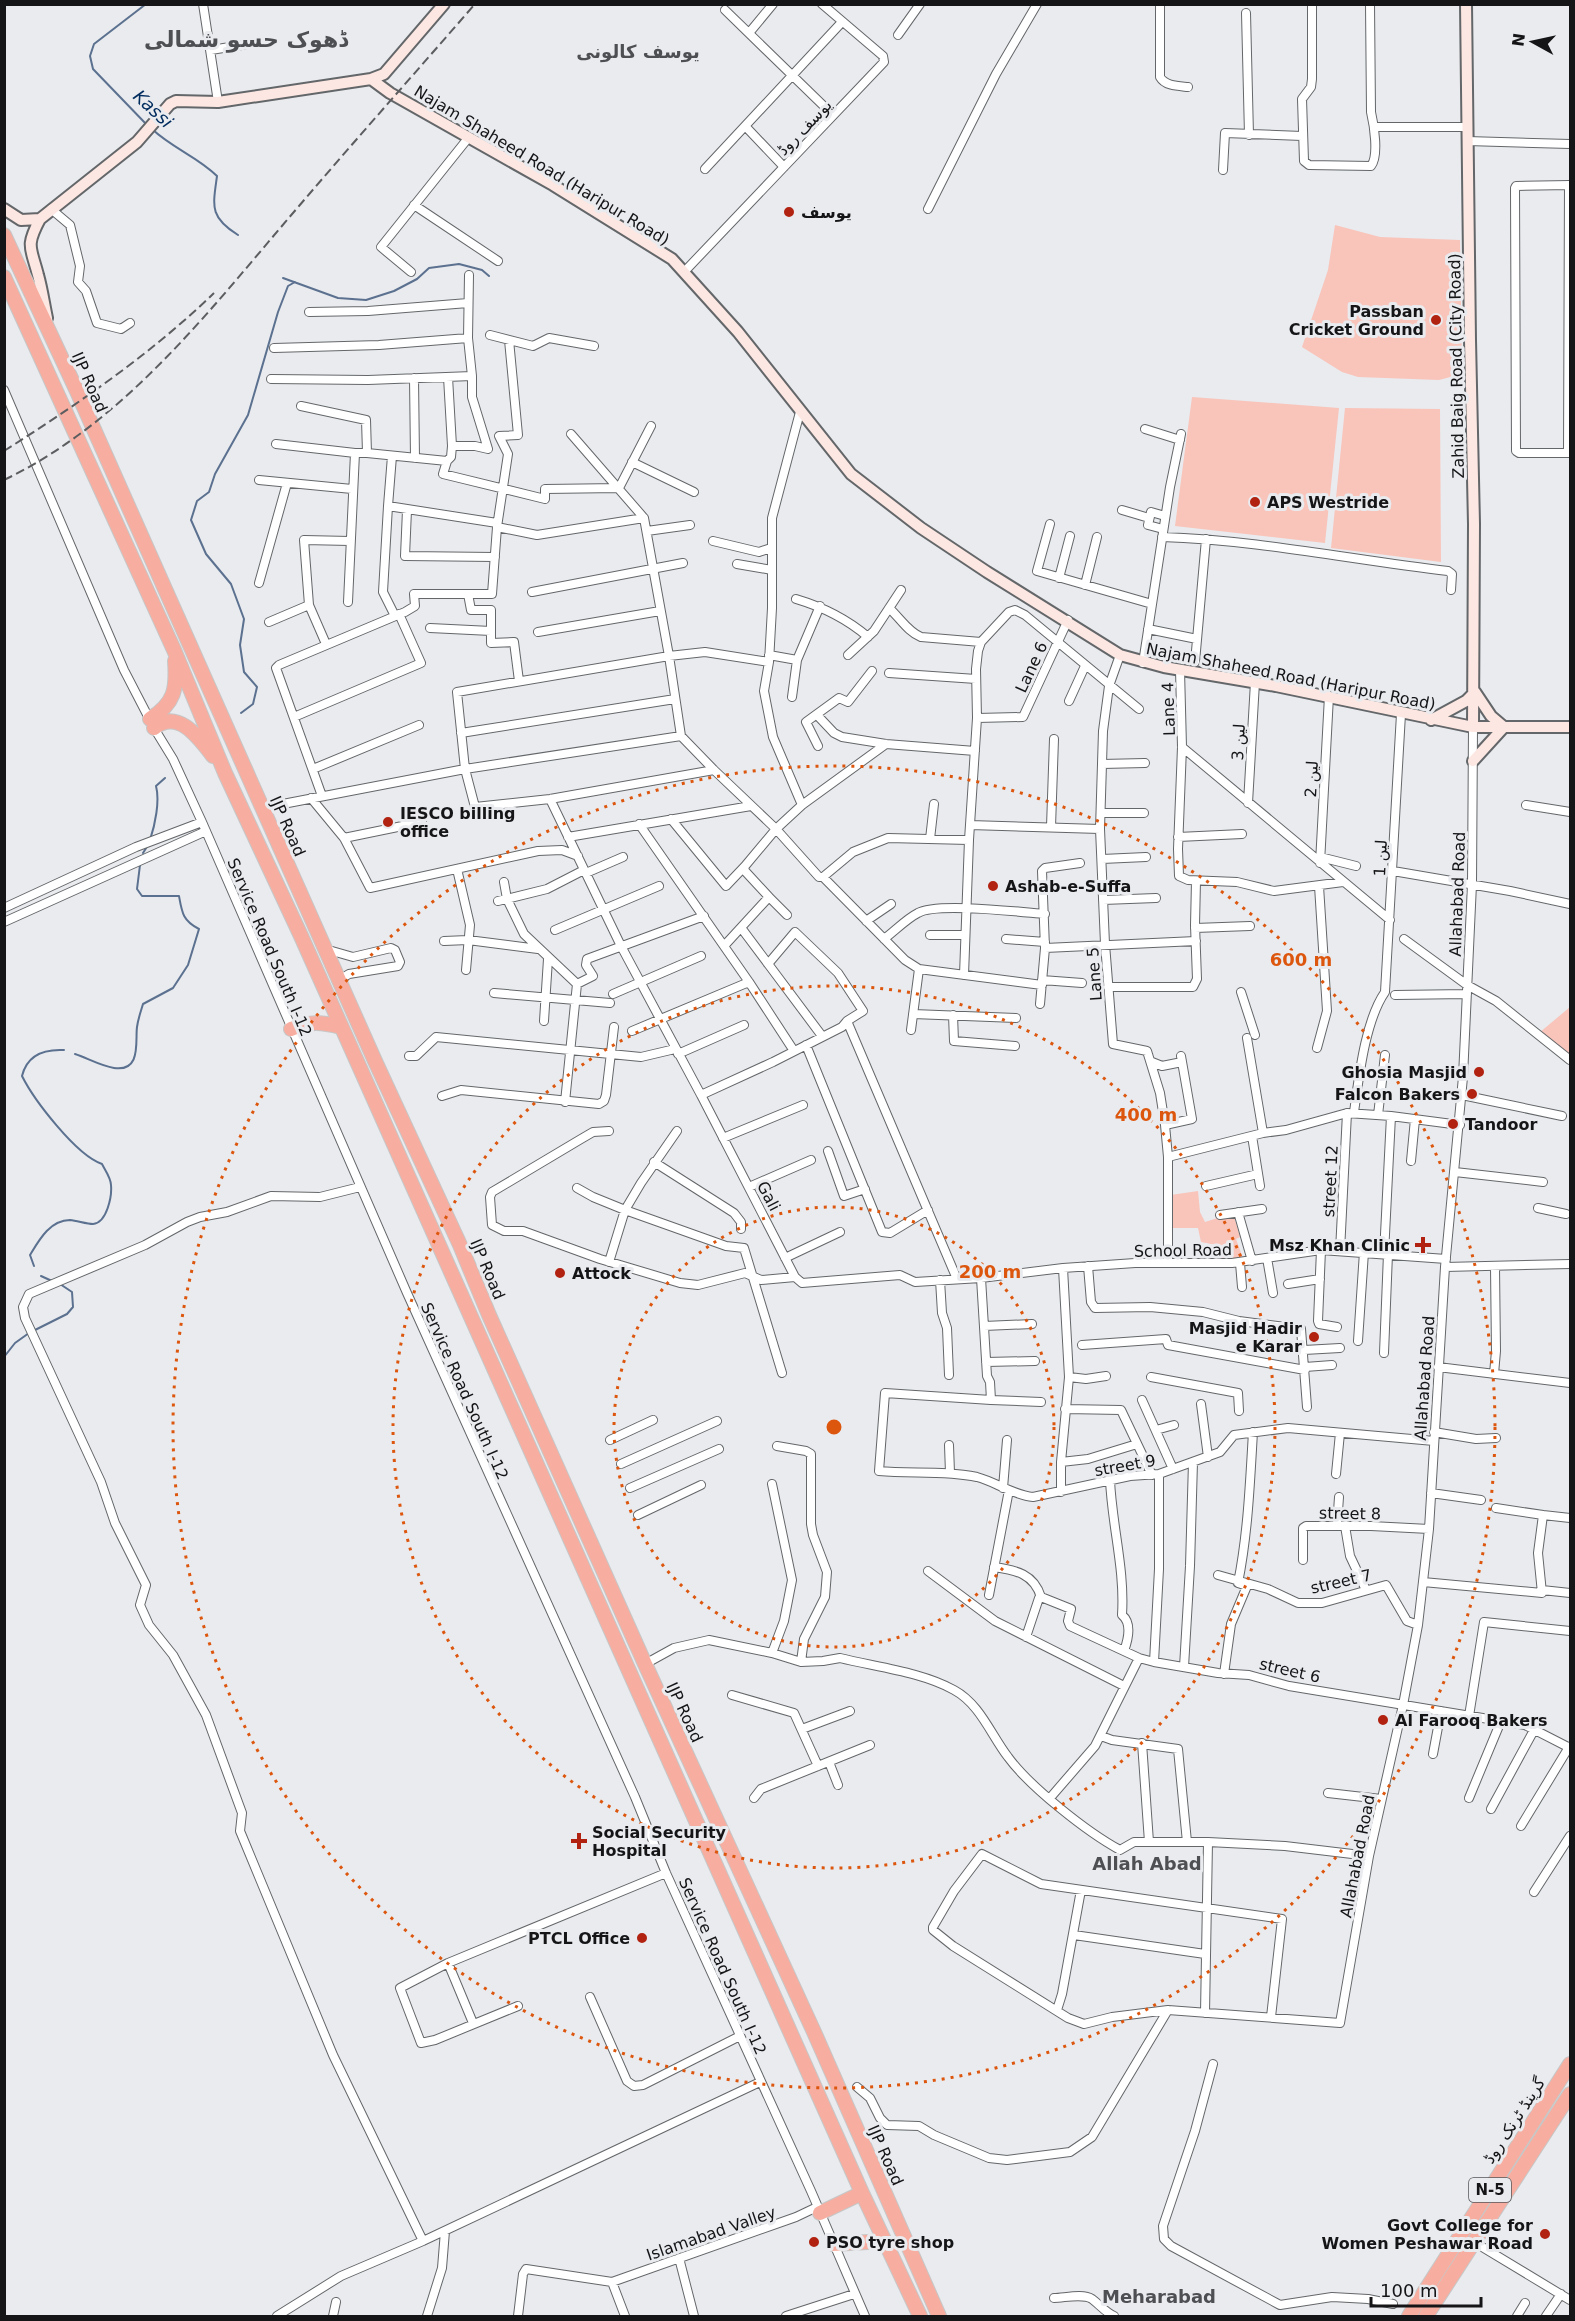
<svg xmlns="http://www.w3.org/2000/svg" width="1575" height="2321" font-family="'DejaVu Sans','Noto Naskh Arabic',sans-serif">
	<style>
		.green { fill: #f9c4ba }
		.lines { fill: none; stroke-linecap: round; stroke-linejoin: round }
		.stream { stroke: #5b718f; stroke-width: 2 }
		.street-casing { stroke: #646769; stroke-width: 10 }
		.secondary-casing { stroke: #646769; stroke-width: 14 }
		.highway-casing { stroke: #c7c7c7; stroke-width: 16 }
		.street { stroke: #fff; stroke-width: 8 }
		.secondary { stroke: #fde7e2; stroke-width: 10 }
		.highway { stroke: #f7aea0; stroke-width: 14 }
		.rail { stroke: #5c5d5f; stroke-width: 2; stroke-dasharray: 9 4.5; stroke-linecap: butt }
		.ring { fill: none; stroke: #dd560d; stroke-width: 3; stroke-dasharray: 3 6 }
		.poi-dot { fill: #b12211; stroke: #e9ebef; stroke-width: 2 }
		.labels { text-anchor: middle; stroke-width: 6; stroke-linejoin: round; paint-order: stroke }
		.shield { fill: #e9ebef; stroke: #555558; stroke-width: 1.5 }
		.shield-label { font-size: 15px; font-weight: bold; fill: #151517 }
		.street-label { font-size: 16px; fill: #151517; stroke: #e9ebef }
		.poi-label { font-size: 16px; font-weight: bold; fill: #151517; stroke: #e9ebef; text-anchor: start }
		.neighbourhood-label { font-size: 18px; font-weight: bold; fill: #4d4f52; stroke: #e9ebef }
		.water-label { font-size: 18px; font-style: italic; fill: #002c5e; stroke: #e9ebef }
		.district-label { font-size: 22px; font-weight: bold; fill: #4d4f52; stroke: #e9ebef }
		.centre { fill: #dd560d; stroke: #e9ebef; stroke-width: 3 }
		.ring-label { font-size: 18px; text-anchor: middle; font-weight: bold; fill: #dd560d; stroke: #e9ebef; stroke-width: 6; stroke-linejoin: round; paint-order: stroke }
	</style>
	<rect width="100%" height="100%" fill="#e9ebef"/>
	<path class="green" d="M1335,225L1380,237L1460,240L1462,374L1439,380L1358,377L1342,372L1302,347L1328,270Z
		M1192,397L1339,408L1325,543L1175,526Z
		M1345,408L1440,409L1441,562L1331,548Z
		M1570,1007V1059L1539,1033Z
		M1198,1191L1200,1212L1205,1222L1233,1213L1240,1237L1236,1239L1244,1261L1217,1262L1216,1245L1201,1242L1198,1228H1165L1164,1196Z"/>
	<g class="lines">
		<path class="stream" d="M146,4L94,44L90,56L93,69L148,126
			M152,129C172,148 198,157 217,176C213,206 209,217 238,235
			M283,278L338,298L366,300L394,291L417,279L429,268L459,264L482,270L489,276
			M241,713L253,704L257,687L244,672L240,645L244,619L231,584L206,554L191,520L197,501L209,492L215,474L248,415L278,312L288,286L295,282
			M150,840C155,825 160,801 156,786L165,778
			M143,853L148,845
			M75,1054C87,1058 101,1066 114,1068C142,1072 135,1041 137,1027C138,1019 141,1011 143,1004L173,988L188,965L199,929C183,921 182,913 179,896H142L137,889L140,865
			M34,1266L30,1255C39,1240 50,1220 70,1220C78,1221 87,1224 93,1224C107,1223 112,1196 111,1185C111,1178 105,1170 102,1164C76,1155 34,1100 22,1076C27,1055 44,1049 64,1050
			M41,1276L52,1281
			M35,1330L67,1314L73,1307L72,1292L60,1284
			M4,1357L15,1343L29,1333"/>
		<g class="street-casing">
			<path id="street" d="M203,4L218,102
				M1160,4V77C1165,86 1178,86 1188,87
				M1312,4V79L1311,87L1302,99L1304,161L1309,165L1371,166C1379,156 1374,125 1371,112L1370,4
				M725,10L833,115
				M1246,13L1249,135
				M749,33L773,4
				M898,35L920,4
				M211,50L261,42
				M746,127L784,167
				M1374,127H1467
				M1467,141L1570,144
				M705,169L842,22
				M1223,170L1225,133L1302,136
				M1570,185L1516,186L1515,188L1516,451L1519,453H1570
				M414,205L498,261
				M51,209L70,225L80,266L78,282L86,291L97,323L121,329L130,323
				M928,209L996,74L1037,4
				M411,272L381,247L469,137
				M684,272L884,62L883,56L822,4
				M469,275L468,338L472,376
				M309,312L368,311L468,303
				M490,335L533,346L549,338L594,346
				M274,348L379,345L468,338
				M414,378L415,458
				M271,379L368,380L472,376V397L488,449L475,446H452
				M4,390L124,670L154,728L173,759L202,822L407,1293L635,1797L666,1873L811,2191L865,2316
				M301,406L366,420L367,453H355
				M800,412L772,518V608L769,662L764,691L773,737L802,805
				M1145,429L1180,440
				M571,434L644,518L669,656L681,736
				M276,444L355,453L348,602
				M367,453L447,461L443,474L545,499V489L619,488L651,426
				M1568,453L1569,185
				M392,456L388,506L497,523
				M447,461L451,457L452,446L448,377
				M632,462L694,492
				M259,480L352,489
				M388,506L383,592L395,616
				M407,510L405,556L495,557
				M1122,510L1149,518
				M1050,524L1037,571L1152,604
				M497,527L537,535L644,518
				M1163,529L1148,525L1151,512L1165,516
				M647,531L690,525
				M1162,537C1258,540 1353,560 1448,571L1452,574L1451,590
				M713,541L759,552L771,548
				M737,564L772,570
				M1059,578L1070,536
				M259,583L287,483
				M1085,585L1097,537
				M532,592L683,563
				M468,594L471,610H491V643L514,642L519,681
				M796,599C823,607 847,619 868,637
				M889,608C900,618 908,632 921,637L981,642
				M269,622L309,605
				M430,628L491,631
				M1148,629L1197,639
				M538,632L660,611
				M326,644L309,605L304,540L350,541
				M769,655L797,660
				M848,655L874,631L901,590
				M1120,655L1109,686L1103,731L1100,829L1105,944L1113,1044L1147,1051L1160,1093L1165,1125L1168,1157V1263
				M1195,662L1206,539
				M1143,663L1170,487L1181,434
				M1180,670L1182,747L1178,849L1179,876L1188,880L1237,882L1274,891L1343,882
				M889,673L976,679
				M792,697L797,660L820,606
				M1069,701L1085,666
				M817,715L834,733L842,737L886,744L975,751
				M294,717L421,663L399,614
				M977,718L1023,717L1068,620
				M461,733L675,699
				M818,746L806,722L839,698L848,702L872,671
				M1182,747L1390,920
				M1102,764L1145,763
				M313,769L419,725
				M714,770L550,799L475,807L465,769L457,692L669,656L705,652L769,662
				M322,796L276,668L279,665L405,612L415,606L414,594H492L497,527L508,454L499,436L518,435L509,340
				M311,798L344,838L370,888L538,851L562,850L578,856
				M550,799L621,946L701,1095L773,1062L842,1027L847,1021L957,1279
				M1248,803L1255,682
				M1526,805L1570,812
				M262,808L465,769L681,736L714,770L776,829L819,877H823L853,852L888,838L969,840L977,718L976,669L978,651L981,642L1009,612L1015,610L1025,615L1139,709
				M1101,813H1144
				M671,819L726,886L745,866
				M970,825L1100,829
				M1051,827L1054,739
				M568,837L751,806
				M1178,837L1242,834
				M344,838L422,822
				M930,839L934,804
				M1320,857L1356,866
				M1102,859L1146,857
				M1320,863L1329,696
				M457,869L470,925L466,970
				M1393,871L1510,891L1570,904
				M586,873L623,857
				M823,877L905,960L919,969L1042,985
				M504,882L507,899L524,934L577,984L565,1102
				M769,897L787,915
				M1103,900L1156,898
				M498,901L547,889L584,870
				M4,908L136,847L202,822
				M866,921L891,904
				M4,922L206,831
				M1195,928L1250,926
				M742,929L822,1036
				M555,930L659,886
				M930,935H965
				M884,939C895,931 906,919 918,913C936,902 1020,912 1045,914
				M1006,939L1045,942
				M1404,939L1467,985L1496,1001L1570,1060
				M444,941L468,940L538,949
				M724,946L769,897L744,870L745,866L776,829L802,805L886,744
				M1045,948L1196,941
				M325,949L353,957L391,948L395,950L400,962L398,966L349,974L339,980
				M768,964L795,932L838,973L863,1011L847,1021
				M964,975L969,840
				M1042,980L1082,983
				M749,982L794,1051
				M577,984L593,976L586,965L587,959L704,916
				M1108,987H1193L1197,979L1195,925L1196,881
				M1241,992L1255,1035
				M494,993L610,1003
				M613,994L701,956
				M1395,995L1467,994
				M1040,1004L1045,948L1042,871L1045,868L1080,863
				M913,1014L1016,1018
				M953,1015L954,1041L1015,1046
				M544,1021L548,959
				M911,1030L919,969
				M632,1031L749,982L639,824
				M1247,1038L1263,1133
				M806,1045L882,1232L890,1233L928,1210
				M1317,1048L1327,1011L1319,886
				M678,1054L744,1025
				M409,1056H416L436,1037L641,1057L675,1049
				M1152,1062L1162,1066L1182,1062
				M701,1095L795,1277L802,1283L900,1275L915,1282L981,1278L1063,1268L1135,1263H1232L1321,1250L1446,1259
				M1462,1095L1562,1116
				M442,1096L461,1090L599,1104L604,1101L606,1095L614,1027
				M1354,1112C1359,1077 1365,1021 1385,992L1401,714
				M1378,1115L1385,1055
				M1165,1125L1192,1119L1181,1056
				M609,1131L593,1132L581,1139L492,1192L490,1197L492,1225L504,1231H523L600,1259L680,1283L698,1285L745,1273L761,1280L795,1277
				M1252,1136L1260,1186
				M723,1138L803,1105
				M828,1151L844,1196L865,1189
				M1168,1157L1263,1133L1286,1130L1347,1113L1391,1116L1460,1125
				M1411,1161L1415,1119
				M654,1162L734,1213L741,1222V1229
				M1455,1172L1543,1182
				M1206,1186L1258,1174
				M360,1187L320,1197L271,1196L227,1212L200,1217L187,1222L145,1245L29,1294L23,1307L25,1318L101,1482L115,1523L146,1585L140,1605L149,1625L173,1655L206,1715L242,1813L240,1831L333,2055L423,2241L760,2082
				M749,1187L811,1160
				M577,1188L593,1197L625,1210L726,1246L744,1248L782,1373
				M1538,1208L1566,1214
				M1238,1212L1252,1261
				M1220,1215L1262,1209
				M1321,1250L1318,1321L1319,1324L1337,1327
				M1340,1251L1347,1113
				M1384,1254L1391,1116
				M785,1258L840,1232
				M1267,1258L1273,1293
				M609,1262L625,1210L641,1183L677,1131
				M1240,1263L1242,1287
				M1088,1266L1091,1302L1095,1308L1150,1307L1203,1312L1239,1321L1301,1329L1307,1407
				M1445,1267L1570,1264
				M981,1278L987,1376L990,1382L991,1400L885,1393L879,1471C911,1474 945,1470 977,1477C996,1482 1013,1495 1033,1497L1130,1476L1159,1474L1220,1452L1234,1435L1288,1428L1434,1441
				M940,1280L942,1313L947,1328L949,1375
				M1288,1284L1320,1279
				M984,1326L1032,1324
				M1358,1341L1364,1252
				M1082,1345L1166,1339L1168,1345L1305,1370
				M1304,1350L1340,1348
				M1384,1353L1388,1254
				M986,1362L1035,1361
				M1305,1367L1332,1365
				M1438,1367L1570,1383
				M1494,1374L1496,1351L1495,1267
				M1069,1377L1086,1379L1106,1376
				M1151,1377L1238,1393L1239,1411
				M991,1400L1041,1402
				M1142,1400L1173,1469
				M1201,1404L1208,1457
				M1065,1409L1121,1410L1152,1475
				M1156,1430L1174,1425
				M1434,1432L1476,1439L1496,1438
				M610,1440L653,1420
				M949,1445L950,1473
				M777,1446L806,1451L811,1454V1524L813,1535L827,1572L825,1597L804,1639L801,1662
				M1061,1462L1088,1459L1137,1444
				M621,1464L717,1421
				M1336,1474L1340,1433
				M1110,1480C1112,1526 1125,1569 1122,1615C1132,1623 1128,1640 1124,1651
				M630,1488L719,1449
				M1003,1488L1007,1440
				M1061,1492V1462L1069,1377L1063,1268
				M1431,1493L1481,1500
				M638,1515L701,1485
				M1543,1515L1570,1518
				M1337,1526L1339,1497
				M1345,1526L1350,1556L1366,1590
				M1303,1560V1528L1306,1526H1371L1429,1529
				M994,1567C1016,1570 1034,1574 1041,1597
				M928,1571L995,1621L1124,1686
				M1218,1575L1268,1589L1298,1603H1322L1386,1585L1407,1621L1418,1625
				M1423,1582L1542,1593L1538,1553L1543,1515L1496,1508
				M1542,1590L1570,1593
				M989,1595L1009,1490
				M1026,1637L1039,1598L1041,1597L1071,1609L1068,1621L1070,1626L1139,1658L1154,1662L1218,1673L1249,1675L1289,1686L1525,1725L1570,1748
				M772,1653L784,1621L792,1580L772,1484
				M1154,1662L1159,1569V1474
				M645,1664L674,1648L709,1640L772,1653L801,1662L823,1661L840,1658C876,1667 922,1672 954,1690C980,1704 991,1735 1008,1757C1030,1787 1087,1832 1120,1850L1134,1842H1208L1285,1846L1369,1856
				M1184,1667L1190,1566L1193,1462
				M1224,1674L1231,1624L1247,1586L1238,1583C1248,1533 1250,1482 1253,1432
				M732,1695L794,1713L818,1766
				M1469,1716L1484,1622L1570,1631
				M802,1729L850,1711
				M1101,1736L1112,1740L1178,1749L1187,1842
				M1142,1743L1149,1842
				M1433,1754L1441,1711
				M829,1762L838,1785
				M1328,1793L1381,1799
				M754,1798L761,1789L870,1745
				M1050,1798L1095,1746L1139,1658
				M1469,1798L1501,1721
				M1491,1809L1534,1730
				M1521,1826L1569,1747
				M1534,1892L1570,1836
				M1074,1935L1205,1954
				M448,1963L473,2023
				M590,1997L627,2081L634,2086L643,2085L740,2036
				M518,2006L435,2040L421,2043L400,1988L448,1963L666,1873
				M1057,2010L1062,1994L1081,1890
				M1168,2010L1112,2017L1084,2024L1068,2018L953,1946L933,1930V1927L954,1891L982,1854L1041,1884L1282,1919L1271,2017
				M1205,2013L1208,1842
				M1213,2064L1195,2131L1163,2226L1164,2239L1171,2246L1280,2305L1332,2297L1368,2299L1393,2304
				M857,2087L870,2098L880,2118L887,2125L919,2126L934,2135L989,2158L1007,2160L1070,2152L1092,2137L1168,2010L1340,2023L1369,1856L1403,1705L1418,1625L1429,1529L1445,1267L1463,1077L1472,884L1473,727
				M1474,2242L1570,2300
				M679,2258L694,2316
				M612,2282L625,2316
				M1054,2298C1064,2298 1083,2293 1092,2299C1100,2305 1105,2312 1114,2316
				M277,2316L341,2276L423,2241
				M333,2316L336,2302
				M427,2316L442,2268L445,2231
				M518,2316L523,2274L526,2269L612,2282L796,2217L817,2207
				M786,2316L854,2294
				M1517,2316L1525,2303
				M1546,2316L1561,2294"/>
		</g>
		<g class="secondary-casing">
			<path id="secondary" d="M1466,4L1470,340L1474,524L1473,727
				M371,79L390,93L553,185L672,259L738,332L851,474L921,528L987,572L1120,655L1164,667L1276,686L1473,727H1570
				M4,209L21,220L40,219
				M47,318C44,304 42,289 38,275C31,247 25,247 40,219L137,142L170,104L176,101L218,102L371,79L384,74L444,4
				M1431,720L1466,701L1475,692L1491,716L1504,727L1473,761"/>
		</g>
		<g class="highway-casing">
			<path id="highway" d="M4,235L76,389L375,1061L460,1245L489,1315L645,1664L814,2032L939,2316
				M4,277L174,650L225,773L301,936L862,2193L920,2316
				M150,719C175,703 177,689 175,661
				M154,728C178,708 199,738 213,756
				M291,1029C311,1021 320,1022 341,1027
				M820,2213L862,2193
				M833,2244L885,2241
				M1409,2316L1570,2064
				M1426,2316L1570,2094"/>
		</g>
		<use href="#street" class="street"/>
		<use href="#secondary" class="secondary"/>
		<use href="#highway" class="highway"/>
		<path class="rail" d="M4,451C78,404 151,354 214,293
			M4,480C127,421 212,307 299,206C357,138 416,72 475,4"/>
	</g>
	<g class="ring">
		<circle cx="834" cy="1427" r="220"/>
		<circle cx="834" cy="1427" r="441"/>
		<circle cx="834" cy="1427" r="661"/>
	</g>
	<g class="poi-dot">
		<circle cx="789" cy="212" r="6"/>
		<circle cx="1436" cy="320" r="6"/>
		<circle cx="1255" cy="502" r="6"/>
		<circle cx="388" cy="822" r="6"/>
		<circle cx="993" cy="886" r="6"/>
		<circle cx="1479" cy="1072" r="6"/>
		<circle cx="1472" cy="1094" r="6"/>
		<circle cx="1453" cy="1124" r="6"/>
		<path d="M1420 1236h6v6h6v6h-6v6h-6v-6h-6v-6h6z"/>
		<circle cx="560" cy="1273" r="6"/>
		<circle cx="1314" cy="1337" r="6"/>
		<circle cx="1383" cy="1720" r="6"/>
		<path d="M576 1832h6v6h6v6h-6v6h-6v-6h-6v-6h6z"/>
		<circle cx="642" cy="1938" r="6"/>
		<circle cx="1545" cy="2234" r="6"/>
		<circle cx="814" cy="2242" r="6"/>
	</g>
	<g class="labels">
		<rect class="shield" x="1469" y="2178" width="42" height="24" rx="4.5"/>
		<g class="shield-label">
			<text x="1490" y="2195">N-5</text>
		</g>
		<g class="street-label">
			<text transform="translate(804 127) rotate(-46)" y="6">یوسف روڈ</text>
			<text transform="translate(542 165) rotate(31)" y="6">Najam Shaheed Road (Haripur Road)</text>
			<text transform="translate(1456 366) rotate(-91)" y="6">Zahid Baig Road (City Road)</text>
			<text transform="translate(90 382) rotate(66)" y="6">IJP Road</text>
			<text transform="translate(1031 667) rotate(-65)" y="6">Lane 6</text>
			<text transform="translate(1291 676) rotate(11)" y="6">Najam Shaheed Road (Haripur Road)</text>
			<text transform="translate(1168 709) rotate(-92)" y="6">Lane 4</text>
			<text transform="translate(1238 742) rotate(-87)" y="6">لین 3</text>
			<text transform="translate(1311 779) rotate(-87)" y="6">لین 2</text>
			<text transform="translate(288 826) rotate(66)" y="6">IJP Road</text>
			<text transform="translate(1380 858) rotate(-87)" y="6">لین 1</text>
			<text transform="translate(1457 894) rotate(-88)" y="6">Allahabad Road</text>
			<text transform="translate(270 947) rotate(67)" y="6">Service Road South I-12</text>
			<text transform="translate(1094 974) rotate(-94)" y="6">Lane 5</text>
			<text transform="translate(1330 1181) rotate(-87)" y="6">street 12</text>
			<text transform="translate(769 1196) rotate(62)" y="6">Gali</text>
			<text transform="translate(1183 1250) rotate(-1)" y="6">School Road</text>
			<text transform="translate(488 1269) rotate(67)" y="6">IJP Road</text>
			<text transform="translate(1424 1378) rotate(-86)" y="6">Allahabad Road</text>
			<text transform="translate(465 1391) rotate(66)" y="6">Service Road South I-12</text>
			<text transform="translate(1125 1465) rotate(-10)" y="6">street 9</text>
			<text transform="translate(1350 1513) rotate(1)" y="6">street 8</text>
			<text transform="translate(1341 1581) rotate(-13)" y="6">street 7</text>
			<text transform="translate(1290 1670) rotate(13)" y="6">street 6</text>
			<text transform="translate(685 1712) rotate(65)" y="6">IJP Road</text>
			<text transform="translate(1357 1856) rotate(-79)" y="6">Allahabad Road</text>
			<text transform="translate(723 1966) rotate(66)" y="6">Service Road South I-12</text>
			<text transform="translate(1514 2120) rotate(-57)" y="6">گرینڈ ٹرنک روڈ</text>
			<text transform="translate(886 2155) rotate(66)" y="6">IJP Road</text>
			<text transform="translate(711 2233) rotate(-19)" y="6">Islamabad Valley</text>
		</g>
		<g class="poi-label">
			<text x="801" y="218">یوسف</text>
			<text x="1424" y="317" text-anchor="end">Passban<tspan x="1424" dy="18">Cricket Ground</tspan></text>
			<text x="1267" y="508">APS Westride</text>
			<text x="400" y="819">IESCO billing<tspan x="400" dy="18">office</tspan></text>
			<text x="1005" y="892">Ashab-e-Suffa</text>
			<text x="1467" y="1078" text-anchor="end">Ghosia Masjid</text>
			<text x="1460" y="1100" text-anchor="end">Falcon Bakers</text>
			<text x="1465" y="1130">Tandoor</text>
			<text x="1410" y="1251" text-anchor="end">Msz Khan Clinic</text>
			<text x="572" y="1279">Attock</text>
			<text x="1302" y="1334" text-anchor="end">Masjid Hadir<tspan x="1302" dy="18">e Karar</tspan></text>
			<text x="1395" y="1726">Al Farooq Bakers</text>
			<text x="592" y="1838">Social Security<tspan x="592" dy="18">Hospital</tspan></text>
			<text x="630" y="1944" text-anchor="end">PTCL Office</text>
			<text x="1533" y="2231" text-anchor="end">Govt College for<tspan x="1533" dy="18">Women Peshawar Road</tspan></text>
			<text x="826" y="2248">PSO tyre shop</text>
		</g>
		<g class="neighbourhood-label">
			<text x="638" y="58">یوسف کالونی</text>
			<text x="1147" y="1870">Allah Abad</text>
			<text x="1159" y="2303">Meharabad</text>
		</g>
		<g class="water-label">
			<text transform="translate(153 109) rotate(43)" y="6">Kassi</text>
		</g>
		<g class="district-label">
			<text x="246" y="47">ڈھوک حسو شمالی</text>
		</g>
	</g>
	<circle cx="834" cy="1427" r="9" class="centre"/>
	<g class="ring-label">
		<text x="1301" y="966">600 m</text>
		<text x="1146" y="1121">400 m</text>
		<text x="990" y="1278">200 m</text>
	</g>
	<rect width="1575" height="2321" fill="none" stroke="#151517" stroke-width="12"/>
	<g transform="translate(1533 42) rotate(278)" stroke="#e9ebef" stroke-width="4.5" paint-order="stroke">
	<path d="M0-4.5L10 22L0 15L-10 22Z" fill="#151517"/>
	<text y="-9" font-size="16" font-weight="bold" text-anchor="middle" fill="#151517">N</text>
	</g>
	<path d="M1371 2297v9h110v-9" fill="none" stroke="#151517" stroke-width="3"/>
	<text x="1380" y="2297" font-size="18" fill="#151517" stroke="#e9ebef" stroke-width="4.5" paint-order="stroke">100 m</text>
</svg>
